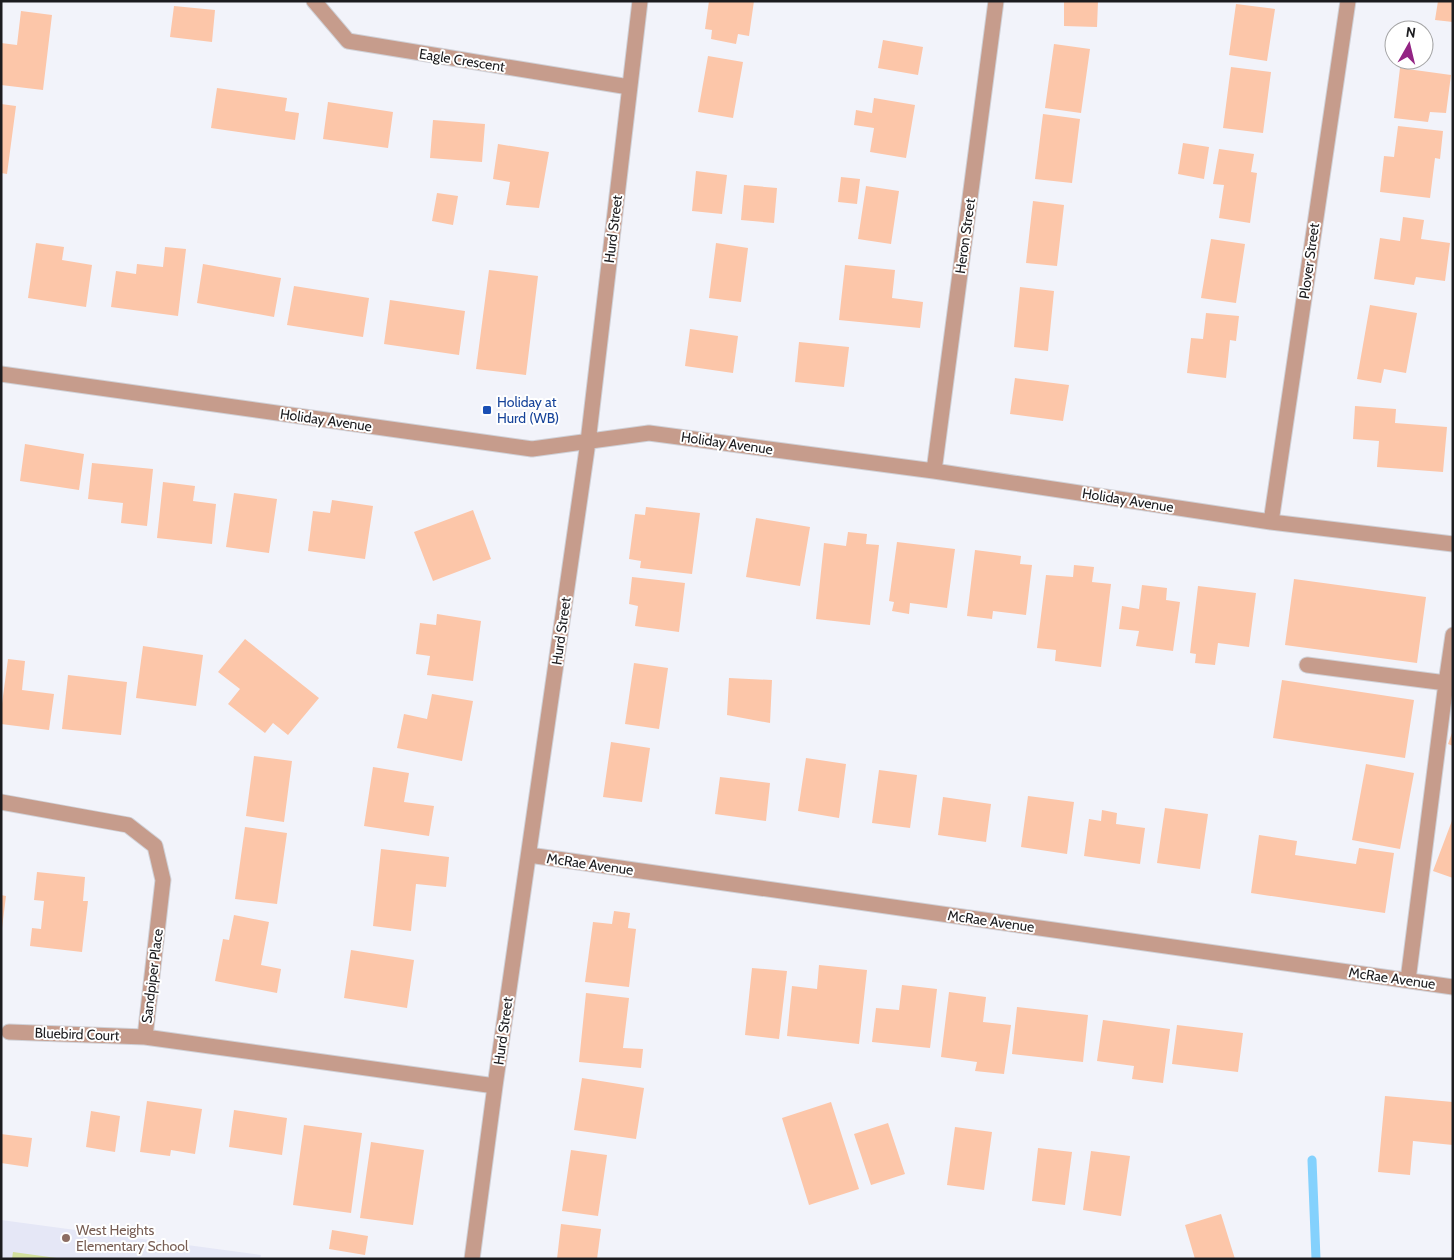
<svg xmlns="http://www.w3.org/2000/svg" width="1454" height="1260" font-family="Cabin,sans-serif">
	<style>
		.built { fill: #e5e7f6 }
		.green { fill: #d2e09d }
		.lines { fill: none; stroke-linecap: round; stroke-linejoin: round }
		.stream { stroke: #84d1fd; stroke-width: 9 }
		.building { fill: #fcc6a9 }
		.minor-casing { stroke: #d0d1d7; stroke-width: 17 }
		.minor { stroke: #c69c8c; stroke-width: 15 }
		.transit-dot { fill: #1a4fb4; stroke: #fff; stroke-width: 2 }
		.education-dot { fill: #8d6e63; stroke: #fff; stroke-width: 2 }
		.labels { text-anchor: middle; stroke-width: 4; stroke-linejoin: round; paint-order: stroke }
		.street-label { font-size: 14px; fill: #1c1c1f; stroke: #fff }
		.transit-label { font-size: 14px; fill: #164399; stroke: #fff; text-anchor: start }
		.education-label { font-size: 14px; fill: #785e54; stroke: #fff; text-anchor: start }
	</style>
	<rect width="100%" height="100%" fill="#f2f3fa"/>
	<path class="built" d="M1,1220L261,1255L260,1259H1Z"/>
	<path class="green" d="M13,1252L64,1259H12Z"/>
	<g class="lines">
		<path class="stream" d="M1312,1160L1316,1259"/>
	</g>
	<path class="building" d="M709,1H754L749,36L738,34L736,44L711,39L712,30L705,29Z
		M1064,1H1098L1097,27L1064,26Z
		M1438,1H1453V22L1435,20Z
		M1236,4L1275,9L1267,61L1229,55Z
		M174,6L215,10L212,42L170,37Z
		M21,11L52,15L43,90L1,85V43L17,45Z
		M883,40L923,47L918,75L878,68Z
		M1054,44L1090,49L1081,113L1045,108Z
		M708,56L743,62L733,118L698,112Z
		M1231,67L1271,72L1263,133L1223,128Z
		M1400,68L1451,75L1446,113L1430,112L1428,122L1394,118Z
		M217,88L287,98L285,111L299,113L295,140L211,128Z
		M874,98L915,105L906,158L870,152L874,128L854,125L856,110L872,113Z
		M328,102L393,112L388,148L323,139Z
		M1,104L16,106L7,174L1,173Z
		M1043,114L1080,119L1072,183L1035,179Z
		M433,120L485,124L482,162L430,158Z
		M1398,126L1443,131L1440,159L1435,158L1430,198L1380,192L1384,156L1394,157Z
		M1183,143L1209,147L1204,179L1178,174Z
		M498,144L549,152L539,208L506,205L510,182L493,179Z
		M1219,149L1254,154L1251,172L1257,173L1250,223L1219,218L1224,185L1213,184Z
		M696,171L727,175L722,214L692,211Z
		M841,177L860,179L857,204L838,202Z
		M744,185L777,188L774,223L741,220Z
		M866,186L899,191L891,244L858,239Z
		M437,193L458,196L453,225L432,221Z
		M1033,201L1064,205L1057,266L1026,263Z
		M1403,217L1424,220L1421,239L1450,243L1445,281L1416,277L1414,285L1374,279L1380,238L1400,241Z
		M1211,239L1245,244L1236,303L1201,298Z
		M36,243L64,247L62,260L92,265L86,307L28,298Z
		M716,243L748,248L741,302L709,298Z
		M165,247L186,249L178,316L111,307L116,271L136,274L137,264L163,267Z
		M203,264L281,278L274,317L197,303Z
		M845,265L895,270L892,298L923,302L920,328L839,320Z
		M489,270L538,276L526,375L476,369Z
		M294,286L369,298L363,337L287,325Z
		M1020,287L1054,291L1048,351L1014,347Z
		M390,300L465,311L459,355L384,344Z
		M1370,305L1417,313L1406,373L1384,369L1381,383L1357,379Z
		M1206,313L1239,316L1236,341L1230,340L1226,378L1187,373L1191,338L1203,339Z
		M690,329L738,336L733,373L685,366Z
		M799,342L849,347L844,387L795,382Z
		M1015,378L1069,385L1063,421L1010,414Z
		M1355,406L1396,409L1395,423L1447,427L1443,472L1377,467L1379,441L1353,439Z
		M25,444L84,454L79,490L20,481Z
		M92,463L153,469L147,526L121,523L123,503L88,499Z
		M163,482L195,486L193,501L216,504L212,544L157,538Z
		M234,493L277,499L269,553L226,547Z
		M332,500L373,506L365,559L308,551L313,511L330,513Z
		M646,507L700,513L692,574L640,568L641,561L629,559L635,514L645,515Z
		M473,510L491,559L433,581L414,532Z
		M756,518L810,527L800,586L746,577Z
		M848,532L867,534L866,544L879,545L870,625L816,619L824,543L846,546Z
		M897,542L955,549L947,608L910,603L909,614L892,611L894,602L889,601Z
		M975,550L1021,556L1020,564L1032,565L1026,615L993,611L992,619L967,616Z
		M1074,565L1094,567L1092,582L1111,584L1101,667L1055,661L1056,650L1037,648L1046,575L1073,577Z
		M632,577L685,583L679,632L635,626L638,606L629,604Z
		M1294,579L1426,597L1417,663L1285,645Z
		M1142,585L1167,588L1166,600L1180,602L1173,651L1136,646L1139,631L1119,629L1122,606L1139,609Z
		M1198,586L1256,593L1249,647L1218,643L1215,665L1195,663L1196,654L1190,653Z
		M437,614L481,621L473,681L427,675L430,656L416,654L420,623L436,625Z
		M245,639L319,698L288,735L273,723L265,733L228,704L240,689L218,672Z
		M143,646L203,655L196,706L136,698Z
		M8,659L25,661L22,690L54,694L49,730L1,724V711Z
		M634,663L668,668L659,729L625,724Z
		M68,675L127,682L121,735L62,729Z
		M729,678L772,680L770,723L727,715Z
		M1282,680L1414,700L1405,758L1273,738Z
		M432,694L473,701L462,761L397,748L404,714L427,719Z
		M1453,730V746L1448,744Z
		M611,742L650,748L642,802L603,797Z
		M254,756L292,761L284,822L246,816Z
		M806,758L846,764L839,818L798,811Z
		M1366,764L1414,773L1400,849L1352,840Z
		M373,767L409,773L404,802L434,806L429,836L364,826Z
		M879,770L917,775L910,828L872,823Z
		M720,777L770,783L766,821L715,814Z
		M1028,796L1074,802L1067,854L1021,847Z
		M943,797L991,804L986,842L938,835Z
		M1165,808L1208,814L1200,869L1157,863Z
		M1102,810L1117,813L1116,824L1145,828L1140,864L1084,856L1089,819L1101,821Z
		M1453,818V878L1433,871Z
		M245,827L287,833L277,904L235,899Z
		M1259,835L1297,841L1295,855L1356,864L1359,848L1394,853L1385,913L1251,893Z
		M381,849L449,857L446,887L416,884L411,931L373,926Z
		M37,872L85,877L83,901H88L82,952L30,946L32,928L41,929L44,901L34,900Z
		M1,895L6,896L2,928H1Z
		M614,911L630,913L628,928L636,929L629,987L585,982L593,922L612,924Z
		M234,915L269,922L261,965L281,969L277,993L215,981L223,939L229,940Z
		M351,950L414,960L407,1008L344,998Z
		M819,965L867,970L859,1044L787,1036L792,986L817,989Z
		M752,968L787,971L779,1039L745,1035Z
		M902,985L937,989L930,1048L872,1042L876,1008L899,1010Z
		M949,992L986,997L983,1022L1011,1025L1004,1074L975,1071L977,1062L941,1057Z
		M586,993L629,998L623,1048L643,1049L641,1068L579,1062Z
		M1017,1007L1088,1015L1083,1062L1012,1054Z
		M1103,1020L1170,1029L1163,1083L1132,1079L1134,1066L1097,1061Z
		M1177,1025L1243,1033L1238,1072L1172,1064Z
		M582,1078L644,1088L636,1139L574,1130Z
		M1385,1096L1453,1102V1145L1413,1141L1410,1175L1378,1172Z
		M147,1101L202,1109L195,1154L171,1150L170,1156L140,1152Z
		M831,1102L859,1189L809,1205L782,1118Z
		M234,1110L287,1118L282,1155L229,1147Z
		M91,1111L120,1116L115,1152L86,1147Z
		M888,1123L905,1174L871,1185L854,1134Z
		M304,1125L362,1133L351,1213L293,1205Z
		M955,1127L992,1132L984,1190L947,1185Z
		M1,1134L32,1138L28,1167L1,1163Z
		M371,1142L424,1150L413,1225L360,1218Z
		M1038,1148L1072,1152L1065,1205L1032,1201Z
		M571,1150L607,1155L598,1216L562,1211Z
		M1091,1151L1130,1156L1121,1216L1083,1210Z
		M1221,1214L1235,1259H1195L1185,1225Z
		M561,1224L601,1229L597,1259H557Z
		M332,1230L368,1236L365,1255L329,1249Z"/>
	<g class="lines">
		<g class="minor-casing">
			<path id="minor" d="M314,1L348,41L629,87
				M1,374L532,449L649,433L934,471L1271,522L1453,544
				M934,471L996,1
				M1271,522L1348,1
				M1307,665L1446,683L1408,980
				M1446,683L1453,635
				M1,802L128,825L155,846L163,880L145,1037
				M529,855L1453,987
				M9,1032L145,1037L495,1086
				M472,1259L495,1086L588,442L640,1"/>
		</g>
		<use href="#minor" class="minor"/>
	</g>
	<rect class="transit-dot" x="482" y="405" width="10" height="10" rx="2.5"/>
	<circle class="education-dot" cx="66" cy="1238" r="5"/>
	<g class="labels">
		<g class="street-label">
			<text transform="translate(462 60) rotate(9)" y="5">Eagle Crescent</text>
			<text transform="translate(613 229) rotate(-83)" y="5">Hurd Street</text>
			<text transform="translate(965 236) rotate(-82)" y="5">Heron Street</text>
			<text transform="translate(1309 261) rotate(-82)" y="5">Plover Street</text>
			<text transform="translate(326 420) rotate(8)" y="5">Holiday Avenue</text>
			<text transform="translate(727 443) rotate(8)" y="5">Holiday Avenue</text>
			<text transform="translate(1128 500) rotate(9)" y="5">Holiday Avenue</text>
			<text transform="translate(561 631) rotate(-82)" y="5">Hurd Street</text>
			<text transform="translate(590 864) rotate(8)" y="5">McRae Avenue</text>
			<text transform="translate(991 921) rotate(8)" y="5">McRae Avenue</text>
			<text transform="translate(152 976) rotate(-83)" y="5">Sandpiper Place</text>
			<text transform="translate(1392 978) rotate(8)" y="5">McRae Avenue</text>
			<text transform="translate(503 1031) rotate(-82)" y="5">Hurd Street</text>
			<text transform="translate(77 1034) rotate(2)" y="5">Bluebird Court</text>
		</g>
		<g class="transit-label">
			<text x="497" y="407">Holiday at<tspan x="497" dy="16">Hurd (WB)</tspan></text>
		</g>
		<g class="education-label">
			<text x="76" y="1235">West Heights<tspan x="76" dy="16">Elementary School</tspan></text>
		</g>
	</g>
	<rect width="1454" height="1260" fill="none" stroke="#1c1c1f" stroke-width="5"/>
	<g transform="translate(1409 45) rotate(8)"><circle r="24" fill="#ffffff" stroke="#a4a4a5"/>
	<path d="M0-4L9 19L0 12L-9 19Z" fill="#932484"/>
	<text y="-8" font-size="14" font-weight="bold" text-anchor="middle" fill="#1c1c1f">N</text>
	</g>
</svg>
